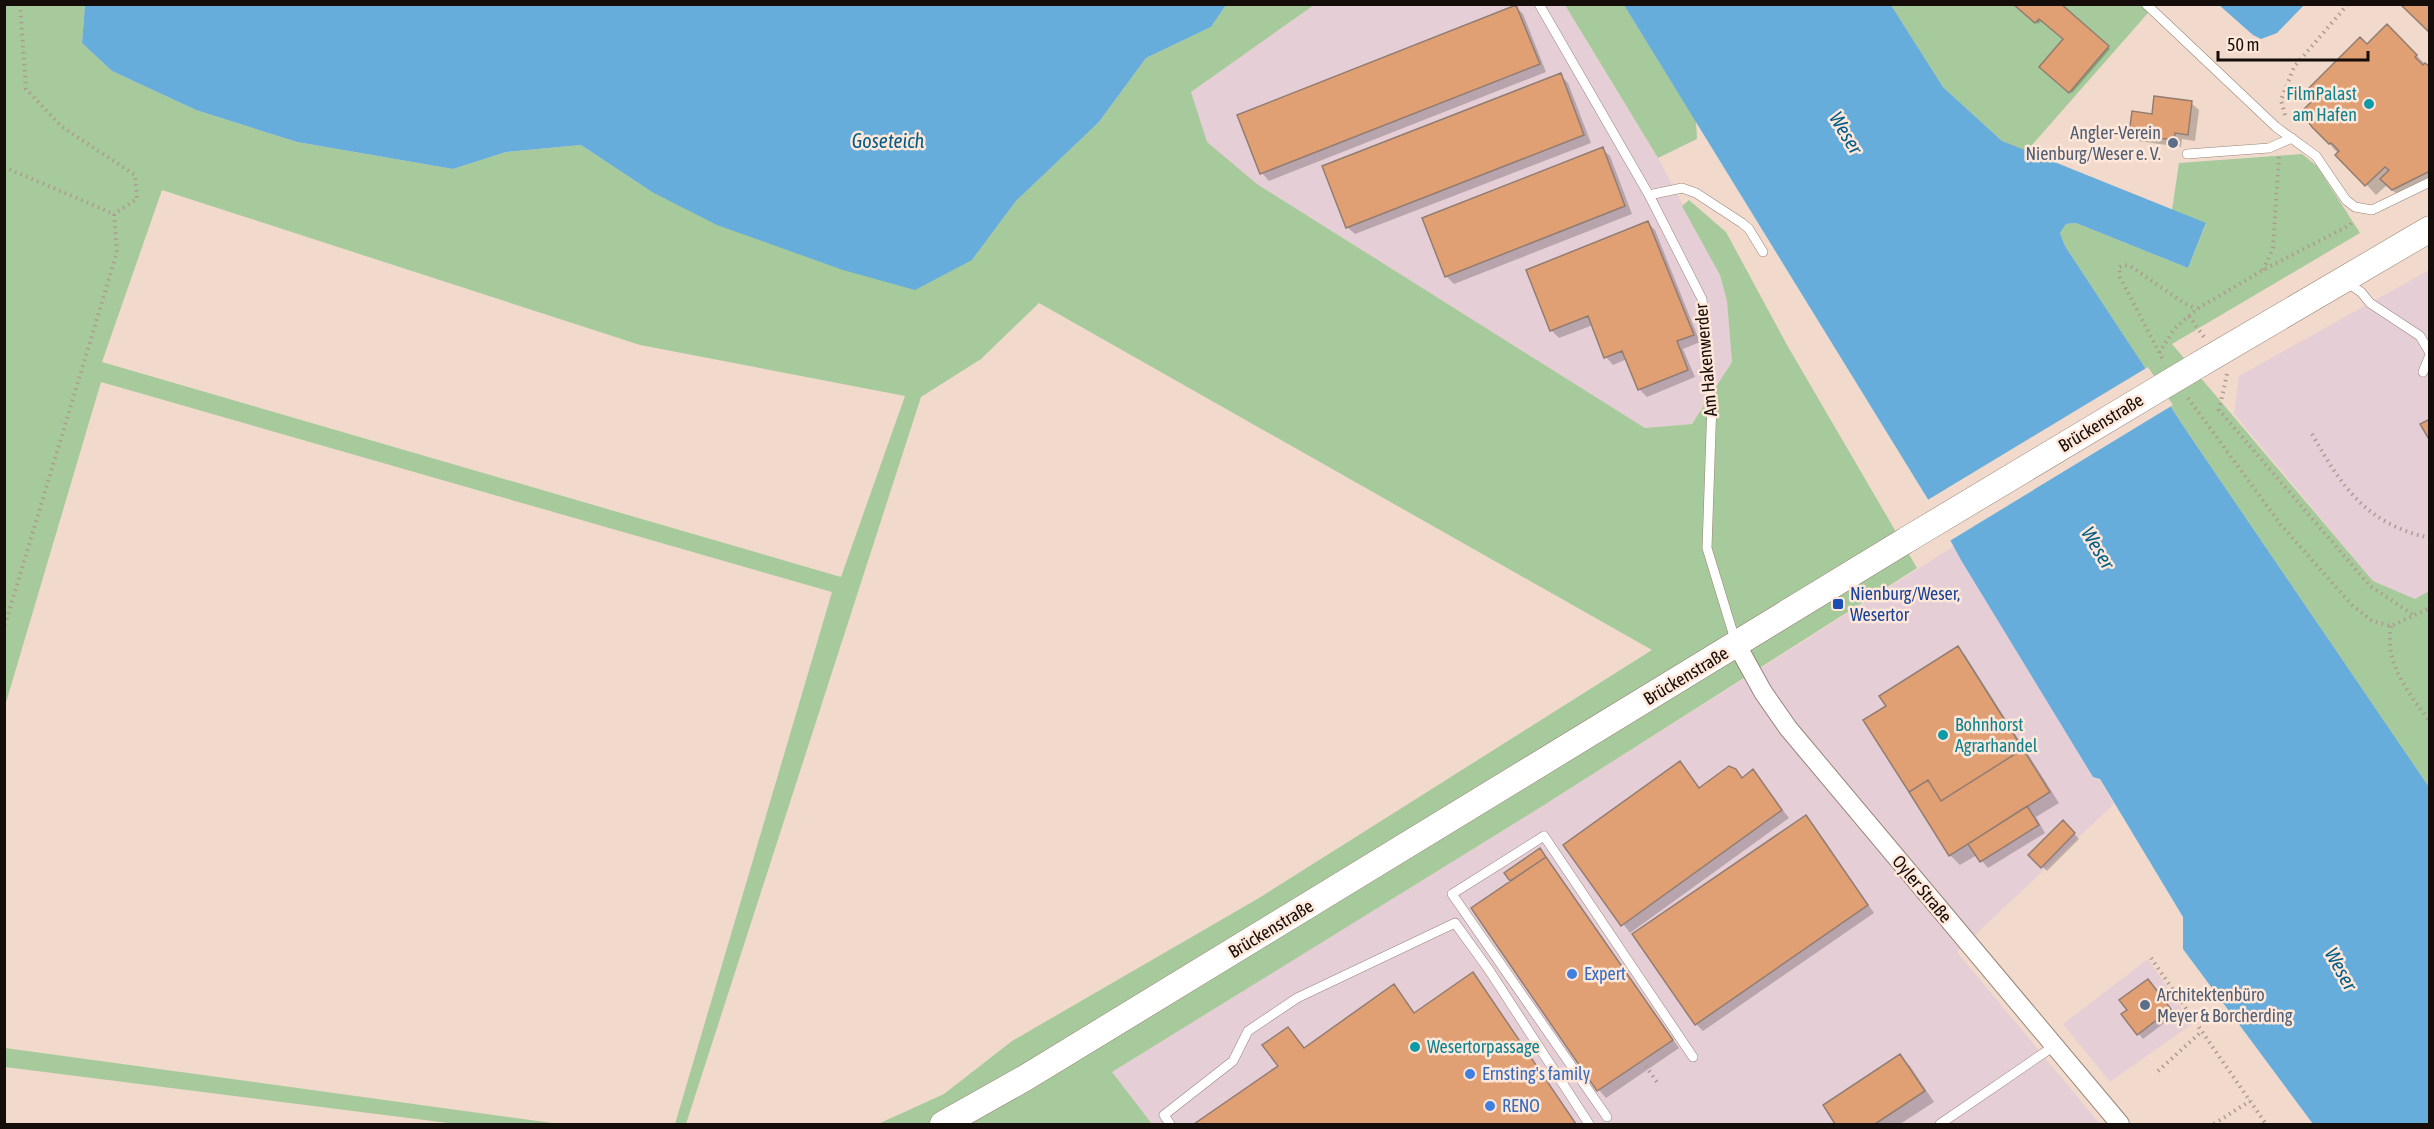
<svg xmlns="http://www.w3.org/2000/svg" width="2434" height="1129" font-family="'Asap Condensed',sans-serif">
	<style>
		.commercial { fill: #e6ced7 }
		.green { fill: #a7ca9c; fill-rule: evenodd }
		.water { fill: #66addb }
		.pier { fill: #f1dacc }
		.shadow { fill: #0003 }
		.building { fill: #e19f74; stroke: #927d71; stroke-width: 1.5 }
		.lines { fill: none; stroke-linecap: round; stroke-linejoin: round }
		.lane-casing { stroke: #998477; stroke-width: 10 }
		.street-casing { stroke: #998477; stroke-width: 20 }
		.secondary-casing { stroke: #998477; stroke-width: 27 }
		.path { stroke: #ad9b90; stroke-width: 4; stroke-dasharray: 1.5 4.5; stroke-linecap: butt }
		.lane { stroke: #fff; stroke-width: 9 }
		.street { stroke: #fff; stroke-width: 18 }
		.secondary { stroke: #fff; stroke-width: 26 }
		.secondary-bridge-casing { stroke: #998477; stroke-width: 27; stroke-linecap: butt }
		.secondary-bridge { stroke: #fff; stroke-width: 26 }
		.culture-dot { fill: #0f9aa8; stroke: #ffe7d9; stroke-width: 2 }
		.service-dot { fill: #5c6f8a; stroke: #ffe7d9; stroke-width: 2 }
		.transit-dot { fill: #1a4fb4; stroke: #ffe7d9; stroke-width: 2 }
		.shop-dot { fill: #3f7fe0; stroke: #ffe7d9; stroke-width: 2 }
		.labels { text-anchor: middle; stroke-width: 5; stroke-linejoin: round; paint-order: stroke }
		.culture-label { font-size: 18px; fill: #0d838f; stroke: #ffe7d9; text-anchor: start }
		.service-label { font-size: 18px; fill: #4e5e75; stroke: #ffe7d9; text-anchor: end }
		.street-label { font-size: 18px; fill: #150d09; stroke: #ffe7d9 }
		.transit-label { font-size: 18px; fill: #164399; stroke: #ffe7d9; text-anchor: start }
		.shop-label { font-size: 18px; fill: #366cbe; stroke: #ffe7d9; text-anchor: start }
		.water-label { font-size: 20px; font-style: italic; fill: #005e89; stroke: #ffe7d9 }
	</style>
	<rect width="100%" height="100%" fill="#f1dacc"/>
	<path class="commercial" d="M1314,5H1565L1658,158L1720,275L1727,301L1732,362L1692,424L1645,428L1257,184L1206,142L1191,92Z
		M2429,270V591L2415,600L2373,581L2234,414L2239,376Z
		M1954,546L2093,777L2099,779L2114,804L1957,952L2100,1124H1152L1112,1072L1533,812Z
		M2148,959L2192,1024L2110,1082L2063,1024Z"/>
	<path class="green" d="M5,5H85L82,43L112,71L196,110L297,142L453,169L506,152L581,145L652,192L972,260L1016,201L1099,122L1146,58L1211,27L1226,5H1314L1191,92L1207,142L1257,184L1645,428L1692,424L1732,362L1727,301L1720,275L1682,206L1689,200L1726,232L1787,345L1917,568L1533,812L1112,1072L1152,1124H878L944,1094L1012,1041L1259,898L1652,650L1039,303L981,359L921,397L686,1124H675L832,592L101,382L5,706ZM162,190L640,345L905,396L841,577L102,362Z
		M1565,5H1624L1696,121L1697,139L1658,158Z
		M1891,5H2155L2025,153L2002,141L1943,87Z
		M2302,154L2317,166L2360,233L2172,344L2373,581L2415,599L2429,591V787L2188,433L2065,246L2060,233L2066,224L2076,223L2188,268L2206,224L2172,210L2179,163Z
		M5,1048L560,1124H456L5,1067Z"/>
	<path class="water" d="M85,5V4L1226,5L1211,27L1146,58L1099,122L1016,201L972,260L915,290L843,270L717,225L652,192L581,145L506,152L453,169L297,142L196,110L112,71L82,43Z
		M1624,5H1891L1943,87L2002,141L2206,223L2188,268L2076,223L2066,224L2060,233L2065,246L2188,433L2429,787V1124H2313L2183,949V917L2100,779L2093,777L1961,560L1929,501Z
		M2219,5H2304L2277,33L2261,39L2253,35Z"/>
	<path class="pier" d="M2148,367L2173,405L1948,542L1926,501Z"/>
	<path class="shadow" d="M2015,4H2058L2110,49L2072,93L2041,67L2065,39L2042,20L2038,24Z
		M1516,7L1523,14L1546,72L1269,181L1262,173Z
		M2387,26L2430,69V186L2403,200L2387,185L2376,195L2313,126L2368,46Z
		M1560,75L1568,83L1591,143L1355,234L1347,227Z
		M2191,103L2199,110L2195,141L2182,139L2181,147L2138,141L2131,134L2153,115Z
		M1602,149L1610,156L1632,214L1454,284L1446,276Z
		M1648,223L1655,230L1700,342L1683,349L1695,377L1647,397L1639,389L1627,359L1613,365L1606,357L1593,325L1559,338L1551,330L1528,271Z
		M1958,648L1965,655L2059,803L2036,817L2045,833L1988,868L1977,855L1960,865L1950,855L1888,707Z
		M1680,763L1700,789L1735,771L1743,779L1753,771L1789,818L1630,933L1565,846Z
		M1805,817L1813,824L1874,913L1703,1031L1696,1024Z
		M2063,822L2079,839L2047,871L2030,855Z
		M1542,852L1679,1048L1606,1098L1599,1090L1473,909L1512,882L1506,873Z
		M1473,974L1576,1124H1196L1304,1050L1415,1015Z
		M2153,986L2175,1015L2143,1039L2123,1015Z
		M1900,1056L1910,1066L1934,1102L1900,1124H1837L1825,1106Z"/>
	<path class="building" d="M2013,4H2061L2109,46L2069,93L2039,67L2063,39L2039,19L2035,23Z
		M2400,4H2430V33Z
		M1516,5L1540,64L1260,174L1237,115Z
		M2387,24L2417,55L2415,57L2423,65L2425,63L2430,67V171L2392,190L2380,179L2389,170L2385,167L2365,186L2335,155L2339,151L2331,143L2329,144L2312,127L2301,112L2317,96L2309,88L2360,37L2367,44Z
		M1561,73L1584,135L1346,228L1322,166Z
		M2154,96L2192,101L2188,135L2175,133L2174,140L2129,134L2132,111L2152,114Z
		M1603,147L1625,206L1445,277L1422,218Z
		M1648,221L1694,335L1677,341L1688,370L1638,390L1622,351L1604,358L1588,316L1550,331L1526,270Z
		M2430,419V441L2420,424Z
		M1958,646L2023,749L1941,801L1928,780L1909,792L1863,720L1886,706L1879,696Z
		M2023,749L2050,792L1949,856L1909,792L1928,780L1941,801Z
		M1680,761L1699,788L1729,766L1736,769L1742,778L1753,769L1782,810L1621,926L1563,845Z
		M2027,806L2039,825L1980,862L1968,844Z
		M1806,815L1868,905L1695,1025L1632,934Z
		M2063,820L2075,833L2041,868L2028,855Z
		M1540,848L1546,857L1510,881L1504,873Z
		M1546,857L1673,1040L1597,1091L1471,908Z
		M1473,972L1576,1124H1194L1278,1066L1262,1045L1288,1027L1304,1048L1394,984L1414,1013Z
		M2148,979L2171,1009L2137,1035L2121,1014L2127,1010L2119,1000Z
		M1900,1054L1925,1091L1875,1124H1835L1823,1105Z"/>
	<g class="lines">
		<g class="lane-casing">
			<path id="lane" d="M1539,4L1649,195L1702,299L1712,402L1707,548L1736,643
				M2146,4L2276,127L2316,156L2346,200L2355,207L2372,210L2430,182
				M2187,154L2269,148L2292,138
				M1649,195L1682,188L1696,193L1742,223L1749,229L1763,252
				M2346,282L2361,292L2370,303L2420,336L2430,353
				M2423,372L2430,355
				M1607,1117L1452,894L1544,836L1693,1057
				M1170,1124L1164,1115L1233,1061L1248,1031L1297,998L1455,923L1489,970L1589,1124
				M1940,1124L2054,1046"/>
		</g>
		<g class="street-casing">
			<path id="street" d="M1737,645L1763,692L1788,728L2120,1124"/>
		</g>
		<g class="secondary-casing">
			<path id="secondary" d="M2200,364L2430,229
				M943,1124L1025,1078L1908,539"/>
		</g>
		<path class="path" d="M20,4L26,89L62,127L135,175L137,199L114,214
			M2285,115L2281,100L2294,67L2348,4
			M4,167L114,214L117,252L4,628
			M2263,270L2273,248L2279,157
			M2189,316L2204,337
			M2159,353L2175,328L2197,309L2263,270L2350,225L2353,220
			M2162,358L2120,277L2119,267L2124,265L2130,266L2184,303L2197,309
			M2227,374L2219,410L2370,586L2415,616
			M2188,398L2281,525L2352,605L2372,621L2391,626L2430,608
			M2312,434C2342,487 2366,524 2430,538
			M2391,626C2384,664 2409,693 2430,722
			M2151,958L2266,1124
			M1642,1061L1657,1082
			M2158,1071L2201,1032
			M2214,1124L2250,1101"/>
		<use href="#lane" class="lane"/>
		<use href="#street" class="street"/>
		<use href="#secondary" class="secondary"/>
		<g class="secondary-bridge-casing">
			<path id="secondary-bridge" d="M1908,539L2200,364"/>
		</g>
		<use href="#secondary-bridge" class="secondary-bridge"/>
	</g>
	<g class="culture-dot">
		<circle cx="2369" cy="104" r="6"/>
		<circle cx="1943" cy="735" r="6"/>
		<circle cx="1415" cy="1047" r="6"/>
	</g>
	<g class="service-dot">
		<circle cx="2173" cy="143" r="6"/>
		<circle cx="2145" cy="1005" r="6"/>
	</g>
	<rect class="transit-dot" x="1832" y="598" width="12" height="12" rx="3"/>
	<g class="shop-dot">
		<circle cx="1572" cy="974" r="6"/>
		<circle cx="1470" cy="1074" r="6"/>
		<circle cx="1490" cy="1106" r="6"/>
	</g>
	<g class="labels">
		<g class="culture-label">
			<text x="2357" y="100" text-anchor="end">FilmPalast<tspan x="2357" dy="21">am Hafen</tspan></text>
			<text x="1955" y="731">Bohnhorst<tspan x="1955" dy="21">Agrarhandel</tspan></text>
			<text x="1427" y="1053">Wesertorpassage</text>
		</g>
		<g class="service-label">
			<text x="2161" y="139">Angler-Verein<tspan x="2161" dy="21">Nienburg/Weser e. V.</tspan></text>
			<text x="2157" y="1001" text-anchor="start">Architektenbüro<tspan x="2157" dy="21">Meyer &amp; Borcherding</tspan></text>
		</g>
		<g class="street-label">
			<text transform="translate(1706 360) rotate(-95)" y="6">Am Hakenwerder</text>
			<text transform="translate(2101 423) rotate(-31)" y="6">Brückenstraße</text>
			<text transform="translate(1686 676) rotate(-31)" y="6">Brückenstraße</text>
			<text transform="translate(1922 889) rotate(50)" y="6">Oyler Straße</text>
			<text transform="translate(1271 929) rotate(-31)" y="6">Brückenstraße</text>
		</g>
		<g class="transit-label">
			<text x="1850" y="600">Nienburg/Weser,<tspan x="1850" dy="21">Wesertor</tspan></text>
		</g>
		<g class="shop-label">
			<text x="1584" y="980">Expert</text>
			<text x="1482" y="1080">Ernsting's family</text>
			<text x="1502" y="1112">RENO</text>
		</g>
		<g class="water-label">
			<text transform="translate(1846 133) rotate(59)" y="7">Weser</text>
			<text x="888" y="148">Goseteich</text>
			<text transform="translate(2098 548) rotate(59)" y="7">Weser</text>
			<text transform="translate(2341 969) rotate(61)" y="7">Weser</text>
		</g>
	</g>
	<rect width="2434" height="1129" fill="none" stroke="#150d09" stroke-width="12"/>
	<path d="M2218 51v9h150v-9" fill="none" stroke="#150d09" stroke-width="3"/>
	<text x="2227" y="51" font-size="18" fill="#150d09" stroke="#ffe7d9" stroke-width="4.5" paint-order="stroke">50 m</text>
</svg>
